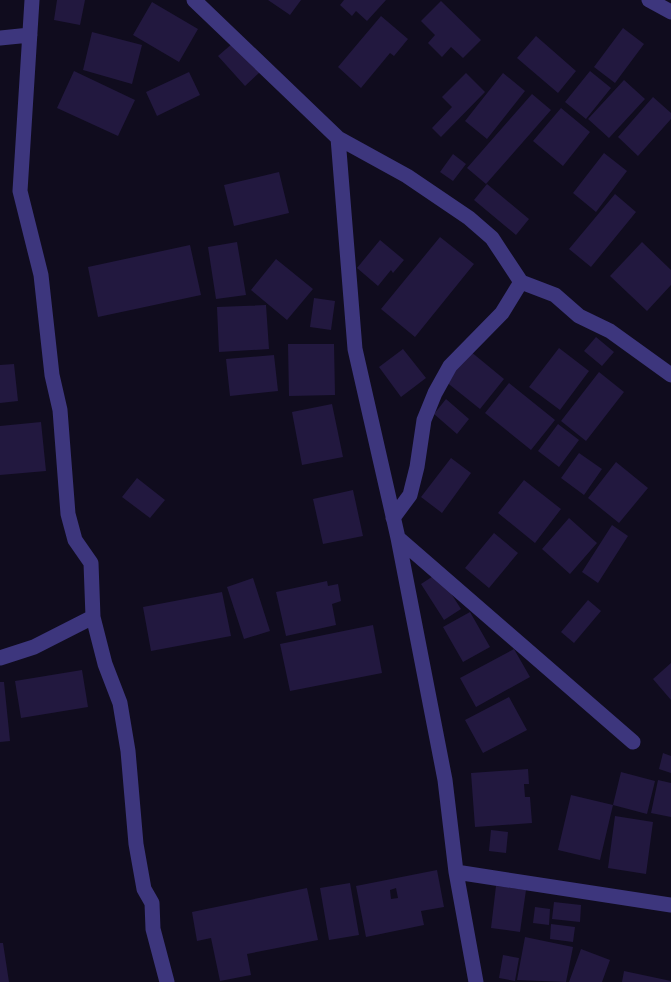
<svg xmlns="http://www.w3.org/2000/svg" width="671" height="982" font-family="'Source Sans 3',sans-serif">
	<style>
		.building { fill: #22183f; fill-rule: evenodd }
		.lines { fill: none; stroke-linecap: round; stroke-linejoin: round }
		.minor { stroke: #3d367d; stroke-width: 15 }
	</style>
	<rect width="100%" height="100%" fill="#100c1e"/>
	<path class="building" d="M57,0H85L80,25L54,20Z
		M268,0H301L290,15Z
		M344,0H386L367,21L356,11L352,16L340,5Z
		M441,1L481,40L463,58L451,47L442,57L428,43L435,35L421,21Z
		M152,2L198,29L179,62L133,35Z
		M381,16L408,39L394,56L390,53L361,88L338,67Z
		M623,28L644,44L615,83L594,67Z
		M92,32L142,45L132,84L83,70Z
		M536,36L576,71L558,93L517,58Z
		M233,43L260,72L245,86L218,56Z
		M74,71L135,100L118,136L57,108Z
		M590,71L611,88L586,119L565,102Z
		M189,72L200,95L157,116L146,92Z
		M466,73L485,92L441,137L432,128L452,107L442,97Z
		M503,73L525,91L487,139L465,121Z
		M624,80L645,99L609,138L588,119Z
		M532,94L551,110L486,184L467,168Z
		M653,97L671,113V119L638,156L618,137Z
		M561,108L590,132L563,166L533,141Z
		M604,153L627,171L596,212L573,193Z
		M453,154L466,164L453,181L440,172Z
		M279,172L289,213L234,226L224,185Z
		M487,184L529,219L516,235L474,200Z
		M615,194L636,212L591,267L569,249Z
		M440,237L474,264L415,337L381,309Z
		M380,240L404,260L393,273L391,270L378,286L357,268Z
		M237,242L246,295L216,299L208,247Z
		M642,242L671,270V285L647,311L610,276Z
		M190,245L201,295L98,317L88,267Z
		M276,259L313,289L287,320L251,290Z
		M314,298L335,301L331,330L310,327Z
		M266,305L269,349L219,352L217,307Z
		M596,337L614,352L602,366L584,351Z
		M288,344H334L335,395L289,396Z
		M559,348L589,371L560,410L529,387Z
		M403,349L426,378L401,397L379,367Z
		M470,351L504,379L480,409L445,381Z
		M274,355L278,391L230,396L226,359Z
		M14,364L18,401L0,403V365Z
		M599,372L624,392L586,441L561,421Z
		M509,383L555,420L531,450L485,413Z
		M446,399L469,419L457,434L434,414Z
		M332,404L343,457L302,465L292,412Z
		M41,422L46,471L0,475V426Z
		M558,424L579,440L559,467L538,451Z
		M579,453L602,469L584,495L561,478Z
		M451,458L471,473L442,513L421,497Z
		M616,462L648,488L619,523L588,498Z
		M137,478L165,500L150,518L122,497Z
		M524,480L561,509L535,543L498,513Z
		M353,490L363,536L323,544L313,499Z
		M569,518L597,543L570,574L542,549Z
		M612,525L628,536L598,583L582,572Z
		M494,533L518,553L489,588L465,568Z
		M438,573L461,609L444,620L421,584Z
		M253,578L270,631L244,639L227,587Z
		M327,581L328,586L338,584L341,601L332,604L336,625L286,636L276,592Z
		M222,592L231,636L151,651L143,607Z
		M588,600L601,611L574,643L561,632Z
		M470,612L490,647L463,662L443,627Z
		M373,625L382,673L290,691L280,644Z
		M514,649L530,677L476,707L460,678Z
		M671,663V700L653,679Z
		M82,670L88,707L21,718L15,681Z
		M0,682H4L10,741L0,742Z
		M509,697L527,730L483,753L465,720Z
		M663,753L671,756V773L659,769Z
		M528,769L529,784H524L525,797H530L532,823L475,827L471,773Z
		M621,772L655,781L647,814L613,805Z
		M658,780L671,783V817L651,813Z
		M571,795L613,805L600,860L558,850Z
		M615,816L653,822L646,874L608,868Z
		M491,830L508,832L506,853L489,851Z
		M437,870L444,907L421,911L424,925L366,937L356,886ZM396,888L398,898L391,899L390,890Z
		M350,883L359,935L329,940L320,888Z
		M496,886L526,890L520,932L491,928Z
		M307,888L318,940L247,954L251,975L220,981L211,938L197,941L192,912Z
		M554,902L581,905L580,922L552,919Z
		M535,907L550,909L549,925L533,923Z
		M551,924L575,927L573,942L550,939Z
		M525,937L573,947L566,982L517,980Z
		M0,943H3L9,982H0Z
		M581,949L610,960L602,982H569Z
		M503,955L519,958L515,981L499,978Z
		M624,971L671,981L670,982H622Z"/>
	<g class="lines">
		<path class="minor" d="M32,0L20,191L41,275L52,375L60,410L68,514L75,540L91,563L93,617L105,664L120,703L128,751L136,844L144,889L152,903L153,929L167,982
			M194,0L338,138L407,176L469,218L492,238L521,282L555,295L579,316L610,331L671,375
			M649,0L671,12
			M0,38L30,35
			M338,138L355,349L398,538L445,780L456,872L476,982
			M393,518L410,495L417,467L424,420L435,393L450,366L502,313L521,282
			M398,538L633,742
			M0,658L34,647L93,617
			M456,872L671,905"/>
	</g>
</svg>
